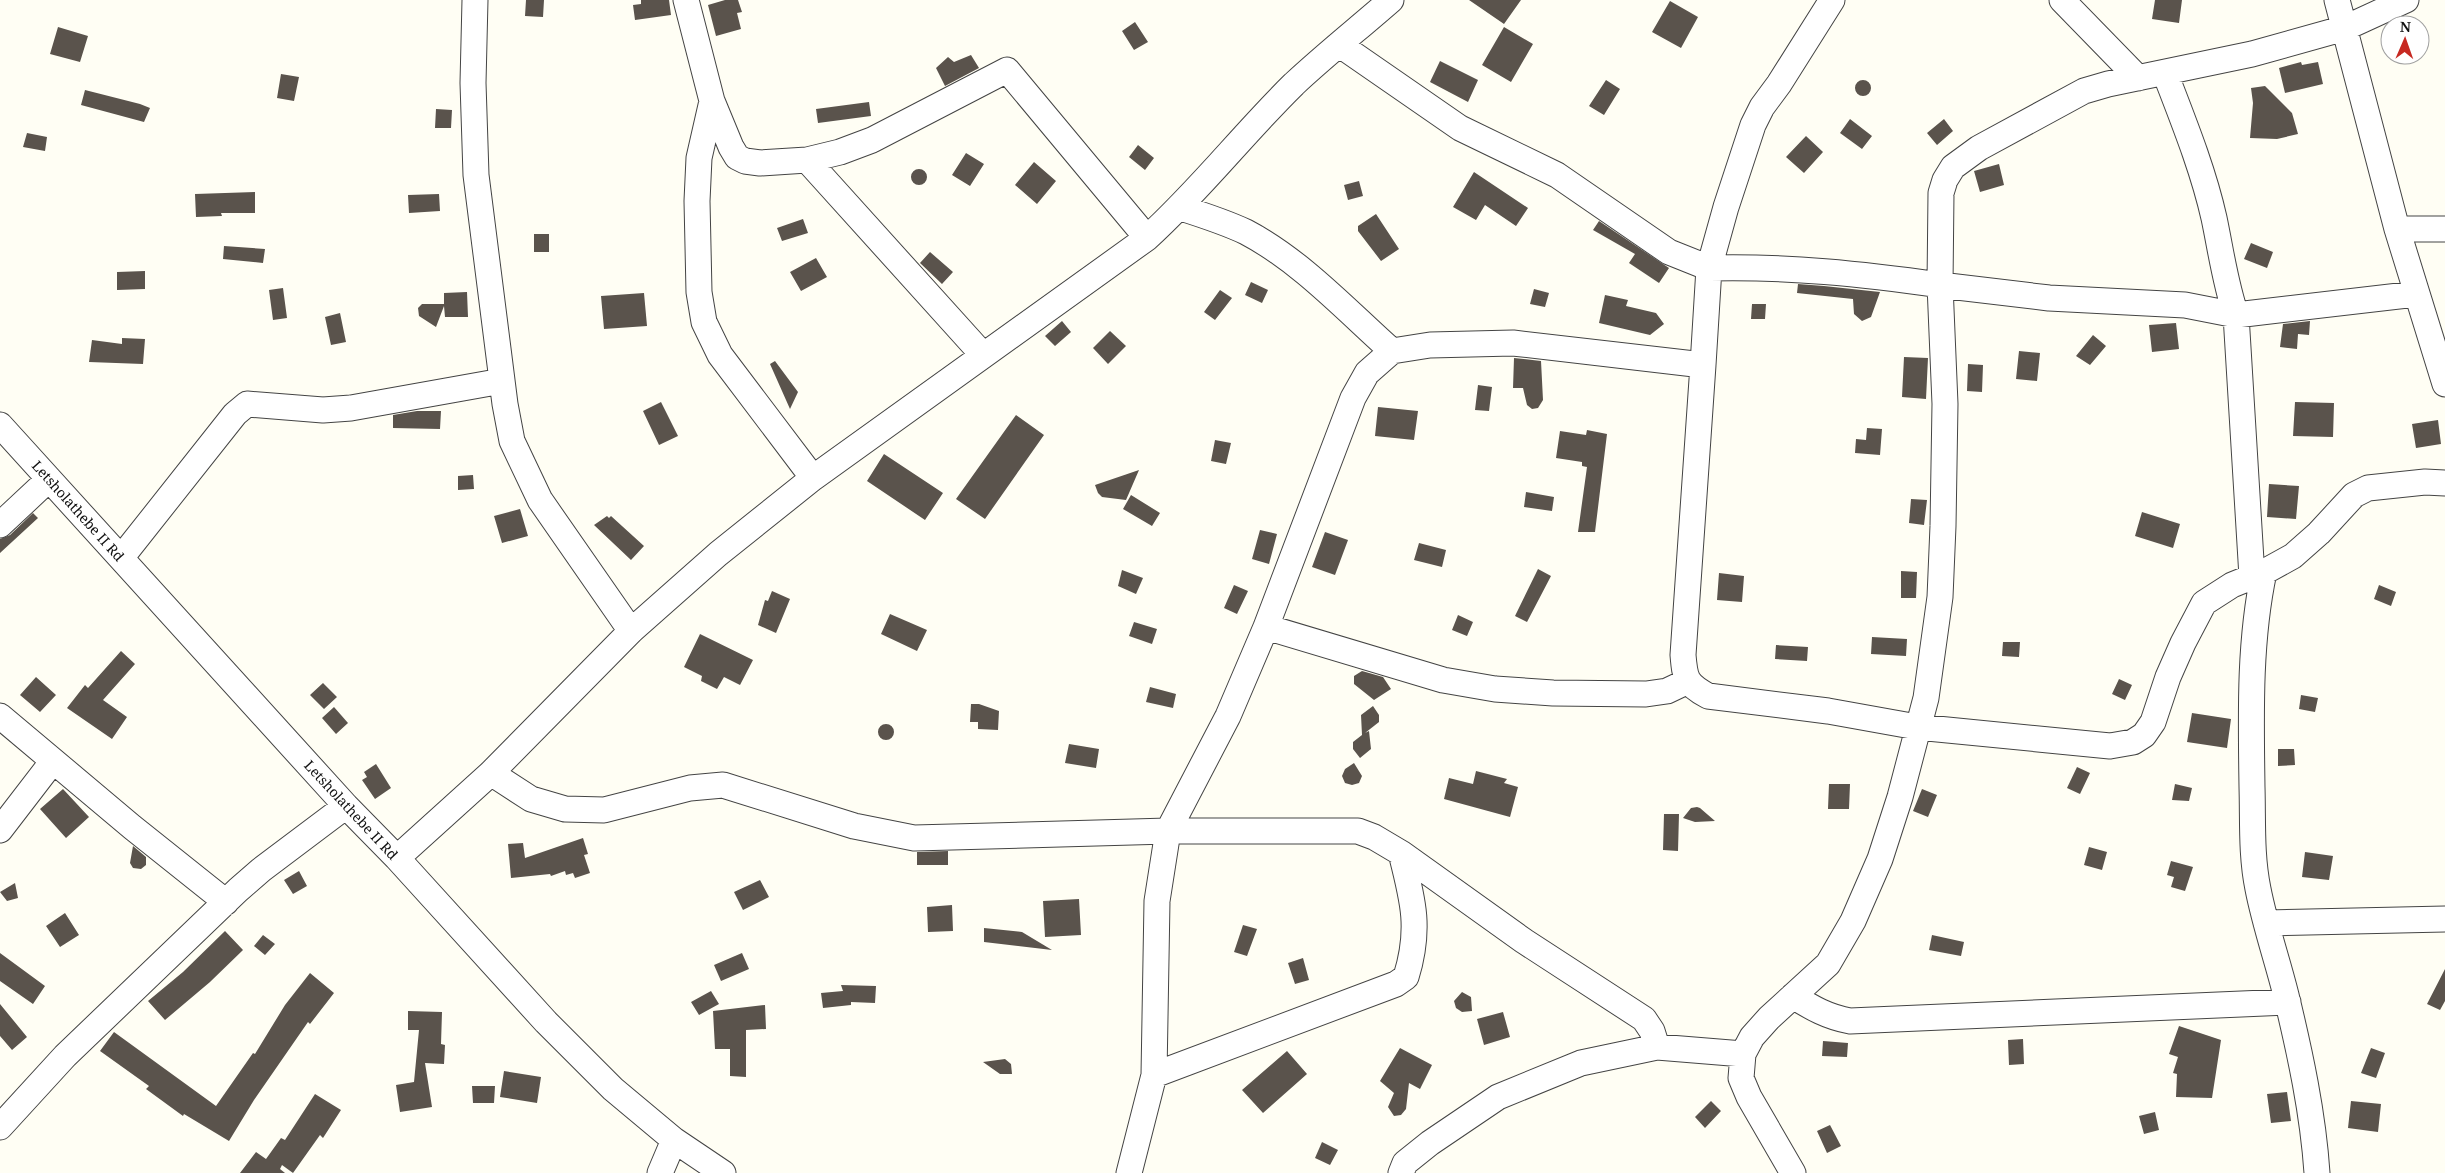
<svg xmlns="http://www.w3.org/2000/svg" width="2445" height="1173" font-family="'Noto Serif',serif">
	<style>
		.building { fill: #5a534c }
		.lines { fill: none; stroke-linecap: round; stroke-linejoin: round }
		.minor-casing { stroke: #444; stroke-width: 27 }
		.minor { stroke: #fff; stroke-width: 25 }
		.labels { text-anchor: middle; stroke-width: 5; stroke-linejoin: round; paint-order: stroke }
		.street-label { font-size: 14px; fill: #111; stroke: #fff }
	</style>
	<rect width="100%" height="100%" fill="#fffef4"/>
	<path class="building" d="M526,0H544L543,17L525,16Z
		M641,0H669L671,15L635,20L633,5L641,4Z
		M725,0H738L742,12L737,13L741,29L716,36L708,5Z
		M1469,0H1521L1504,24Z
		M2155,0H2182L2179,23L2152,19Z
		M1670,1L1698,17L1681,48L1652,32Z
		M1135,22L1148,42L1134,50L1122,31Z
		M58,27L88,36L80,62L50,54Z
		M1504,27L1533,44L1511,82L1482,65Z
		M971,55L979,68L945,86L936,68L948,57L954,62Z
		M1440,61L1478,80L1468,102L1430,82Z
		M2301,62L2302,65L2318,62L2323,84L2285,93L2279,68Z
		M281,74L299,77L294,101L277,98Z
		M1855 88a8 8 0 1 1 16 0a8 8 0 1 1-16 0Z
		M1606,80L1620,89L1604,115L1589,106Z
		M2265,86L2292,113L2298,134L2277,139L2250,138L2253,103L2251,88Z
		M85,90L140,104L150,108L144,122L81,105Z
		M869,102L871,116L818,123L816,109Z
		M436,109L452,110L451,128H435Z
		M1850,119L1872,136L1862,149L1840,133Z
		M1944,119L1953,131L1937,145L1927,133Z
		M27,133L47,137L45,151L23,147Z
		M1806,136L1823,152L1804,173L1786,157Z
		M1138,145L1154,158L1145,170L1129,157Z
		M966,153L984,164L970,186L952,175Z
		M1034,162L1056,181L1037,204L1015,185Z
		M1999,164L2004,185L1980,192L1974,171Z
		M911 177a8 8 0 1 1 16 0a8 8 0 1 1-16 0Z
		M1474,172L1528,208L1516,226L1485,205L1476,220L1453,207Z
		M1359,181L1363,196L1348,200L1344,185Z
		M255,192V213H221L222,216L196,217L195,194Z
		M439,194L440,211L409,213L408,195Z
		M1376,214L1399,249L1381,261L1358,231V226Z
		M803,219L808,233L782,241L777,228Z
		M1599,221L1669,268L1659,283L1629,263L1635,254L1593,230Z
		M534,234H549V252H534Z
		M2251,243L2273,252L2267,268L2244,259Z
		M224,246L265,249L263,263L223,259Z
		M930,252L953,272L942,284L920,263Z
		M816,258L827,277L801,291L790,272Z
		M145,271V289L117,290V272Z
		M1251,282L1268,290L1262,303L1245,295Z
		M1798,284L1824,286L1880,292L1871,317L1862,321L1854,314L1853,299L1797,293Z
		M283,288L287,318L273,320L269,290Z
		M1534,289L1549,293L1545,307L1530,304Z
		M1220,290L1232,298L1215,320L1204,312Z
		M467,292L468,317H445L444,306L436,327L419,316L418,308L422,304H444V293Z
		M644,293L647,326L604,329L601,296Z
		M1605,295L1628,300L1626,306L1656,313L1664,324L1650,335L1599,323Z
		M1752,304H1766L1765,319H1751Z
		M340,313L346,342L331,345L325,317Z
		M1062,321L1071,332L1055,346L1045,336Z
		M2310,321L2309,335L2298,334L2297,349L2280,347L2283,324Z
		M2176,323L2179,349L2152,352L2149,325Z
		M1110,331L1126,346L1108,364L1093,348Z
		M2093,335L2106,346L2090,365L2076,356Z
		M122,338L145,339L143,364L89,362L92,340L122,344Z
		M2019,351L2040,353L2037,381L2016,379Z
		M1904,357L1928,358L1926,399L1902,397Z
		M1514,358L1541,361L1543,400L1538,408L1532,409L1527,405L1523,388H1513Z
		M775,361L798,392L790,409L770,364Z
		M1968,364L1983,365L1982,392L1967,391Z
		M1478,385L1492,387L1489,411L1475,410Z
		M661,402L678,436L659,445L643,411Z
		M2295,402L2334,403L2333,437L2293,436Z
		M1378,407L1418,411L1414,440L1375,436Z
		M417,411H441L440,429L393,428V415Z
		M1016,415L1044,435L985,519L956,499Z
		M2438,420L2441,444L2416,448L2412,424Z
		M1867,428L1882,429L1880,455L1855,453L1856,439L1866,440Z
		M1587,430L1607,434L1595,532H1578L1587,467L1582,466V462L1556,458L1560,431L1586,435Z
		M1215,440L1231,443L1226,464L1211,461Z
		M884,454L943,493L925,520L867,481Z
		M1139,470L1126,500L1102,497L1098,493L1095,485Z
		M473,475L474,489L458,490V476Z
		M2269,484L2299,486L2296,519L2267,517Z
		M1526,492L1554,497L1552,511L1524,507Z
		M1131,495L1160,513L1152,526L1123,509Z
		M1911,499L1927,500L1924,525L1909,523Z
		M520,509L528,536L502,543L494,516Z
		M2142,512L2180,524L2173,548L2135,536Z
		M33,513L38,518L0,553V539L10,535Z
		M607,516L609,518L611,516L644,546L631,560L594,525Z
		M1260,530L1277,534L1269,564L1252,559Z
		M1325,532L1348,540L1335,575L1312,567Z
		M1419,543L1446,550L1442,567L1414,560Z
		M1538,569L1551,576L1527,622L1515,616Z
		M1122,570L1143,578L1136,594L1118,586Z
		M1901,571L1917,572L1916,598H1901Z
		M1719,573L1744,576L1742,602L1717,600Z
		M1234,585L1248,591L1237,614L1224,608Z
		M2379,585L2396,592L2391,606L2374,599Z
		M772,591L790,599L776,633L758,625L765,600L768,601Z
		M890,614L927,630L917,651L881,634Z
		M1458,615L1473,622L1467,636L1452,630Z
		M1134,622L1157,629L1152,644L1129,636Z
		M700,634L753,660L740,685L724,677L717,689L701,681L702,676L684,667Z
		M1872,637L1907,639L1906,656L1871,654Z
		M2003,642H2020L2019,657L2002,656Z
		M1776,645L1808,647L1807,661L1775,659Z
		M121,651L135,664L103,700L127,717L112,739L67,708L85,685L88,688Z
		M1362,671L1383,677L1391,689L1374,700L1354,684V676Z
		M36,677L56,695L40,712L20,695Z
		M2119,679L2132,685L2125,700L2112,694Z
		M323,683L337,697L324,709L310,695Z
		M1150,687L1176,694L1173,708L1146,702Z
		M2301,695L2318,698L2315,712L2299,709Z
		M971,704H979L999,711L998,730L978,729V722H970Z
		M1373,706L1379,715V722L1365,733L1369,731L1371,749L1360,758L1353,749V742L1362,735L1361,715Z
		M334,707L348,723L336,734L322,718Z
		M2192,713L2231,719L2227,748L2187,742Z
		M878 732a8 8 0 1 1 16 0a8 8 0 1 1-16 0Z
		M1069,744L1099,749L1096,768L1065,763Z
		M2278,749H2294L2295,765L2278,766Z
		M1354,763L1362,776L1359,783L1352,785L1345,783L1342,776L1345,769Z
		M376,764L391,788L375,799L362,780L367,777L364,772Z
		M2077,767L2090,773L2080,794L2067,788Z
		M1476,771L1507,779L1504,783L1518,787L1510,817L1444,799L1449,778L1473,784Z
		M1829,784H1850L1849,809H1828Z
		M2175,784L2192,788L2189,801L2172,800Z
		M63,789L89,817L66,838L40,809Z
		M1922,789L1937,795L1928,817L1913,811Z
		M1697,807L1700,808L1715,821L1695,822L1683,818L1691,808Z
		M1664,814H1679L1678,851L1663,850Z
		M583,838L588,854L584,855L590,873L575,878L573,873L566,875L565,871L551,876L550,874L511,878L508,844L523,843L525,858Z
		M133,846L146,857V865L141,869L133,868L130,863Z
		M2089,847L2107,852L2102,870L2084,865Z
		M948,851V865H917V852Z
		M2305,852L2333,856L2329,880L2302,877Z
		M2171,861L2193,867L2185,891L2171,887L2174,877L2167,875Z
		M299,871L307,886L293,894L284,880Z
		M760,880L769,897L743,910L734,892Z
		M15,883L18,898L7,901L0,892Z
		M1079,899L1081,935L1045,937L1043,901Z
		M952,905L953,931L928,932L927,907Z
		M65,913L79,935L60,947L46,926Z
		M1243,925L1257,929L1247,956L1234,952Z
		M984,928L1022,932L1052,950L984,942Z
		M225,931L243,950L210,982L165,1020L148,1001L183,972Z
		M263,935L275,944L265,955L254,946Z
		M1932,935L1964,942L1961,956L1929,950Z
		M0,953L45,986L33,1004L0,981Z
		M742,953L749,969L721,981L714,965Z
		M1303,958L1309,980L1295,984L1288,963Z
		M2445,969V1001L2440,1010L2427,1004Z
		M310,973L334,993L310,1024L308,1022L254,1100L229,1141L184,1114L183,1116L146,1089L149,1086L100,1051L114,1032L216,1106L253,1053L255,1054L285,1005Z
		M841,985L876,986L875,1003L851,1002V1005L823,1008L821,993L843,991Z
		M711,991L719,1004L699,1015L691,1002Z
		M1462,992L1471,997L1472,1011L1462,1012L1456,1008L1454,1001Z
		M0,1004L27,1037L12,1050L0,1036Z
		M765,1005L766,1029L746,1030V1077L730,1076V1049H715L713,1011Z
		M408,1011L442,1012L441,1044L445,1045L444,1064L425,1063L432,1107L400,1112L396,1085L414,1082L419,1030H408Z
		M1503,1012L1510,1037L1484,1045L1477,1019Z
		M2179,1026L2221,1040L2212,1098L2176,1097L2177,1074L2173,1073L2178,1057L2169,1054Z
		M2023,1039L2024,1064L2009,1065L2008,1040Z
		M1823,1041L1848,1043L1847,1057L1822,1056Z
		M1400,1048L1432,1065L1420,1089L1409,1083L1406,1109L1401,1115L1394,1116L1388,1107L1394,1093L1380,1081Z
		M2371,1048L2385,1053L2376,1078L2361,1073Z
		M1287,1051L1307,1074L1263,1113L1242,1090Z
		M1005,1059L1011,1064L1012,1074H1000L983,1062Z
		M504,1071L541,1077L537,1103L500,1097Z
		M472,1086H495L494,1103H473Z
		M2287,1092L2291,1121L2271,1123L2267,1094Z
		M315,1094L341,1110L323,1138L320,1135L293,1173L282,1165L280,1169L285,1173H240L256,1152L266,1159L281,1138L285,1140Z
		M1711,1101L1721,1111L1705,1128L1695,1117Z
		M2351,1101L2381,1104L2378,1132L2348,1128Z
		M2155,1112L2159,1130L2144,1134L2139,1116Z
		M1830,1125L1841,1146L1827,1153L1817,1131Z
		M1322,1142L1338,1150L1330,1165L1315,1158Z"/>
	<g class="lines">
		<g class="minor-casing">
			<path id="minor" d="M475,0L473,83L476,175L505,404L512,441L540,500L631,631
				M686,0L712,101L731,147L737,157L745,161L760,163L807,160L840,152L872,140L1007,70L1147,238
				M2062,0L2138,78
				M2337,0L2397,229L2445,384
				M2406,0L2345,28L2252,54L2108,84L2084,91L1979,148L1953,167L1945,180L1941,193L1940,285L2049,298L2185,305L2236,315L2416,294
				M1340,45L1460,128L1557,175L1669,252L1709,268L1726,207L1753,125L1762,107L1779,84L1832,0
				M2165,73C2183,120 2203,169 2214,218C2221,251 2225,283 2236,315L2252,577
				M712,101L699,158L697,201L699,292L704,322L720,355L813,478
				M807,160L983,355
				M1181,208C1203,215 1225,222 1246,232C1301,261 1346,310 1392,351
				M2397,229H2445
				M1703,365L1709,268C1787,266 1863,274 1940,285L1945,404L1943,526L1940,597L1926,698L1900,797L1880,859L1853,921L1828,964L1769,1018L1752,1037L1743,1054L1741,1078L1749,1097L1793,1173
				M0,425L346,806L397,858L546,1022L613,1089L674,1140L723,1173
				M0,525L49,479
				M121,558L235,414L247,404L323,410L351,408L502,381
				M2264,572C2249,642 2251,716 2252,787C2253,821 2251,855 2258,889C2265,925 2277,959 2286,995C2300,1053 2313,1113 2317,1173
				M1266,627L1443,680L1495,689L1553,693L1646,694L1667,691L1688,681
				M0,716L132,827L226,902
				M491,773L531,799L565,809L604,810L690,788L723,785L854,826L914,838L1168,831H1358L1374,837L1401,853L1524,941L1644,1019L1652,1031L1657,1047
				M0,830L53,761
				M397,858L491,773L631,631L718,554L813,478L1147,238C1200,190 1243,134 1294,84C1325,55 1359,28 1391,0
				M2266,923L2445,919
				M1793,996C1812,1008 1828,1017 1850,1021L2288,1002
				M1154,1075L1396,984L1406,977C1421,929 1413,900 1401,853
				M0,1127L65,1056L238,890L261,870L346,806
				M660,1173L674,1140
				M1129,1173L1154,1075L1157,901L1168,831L1228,716L1266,627L1353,398L1367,373L1392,351L1430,345L1513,343L1703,365L1683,655C1685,679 1686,684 1708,696L1828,711L1917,727L2110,746L2133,742L2144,735L2153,722L2168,677L2183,643L2204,603L2232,585L2264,572L2293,556L2319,533L2354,495L2368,488L2425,482L2445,483
				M1401,1173L1405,1163L1430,1143L1498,1097L1581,1063L1657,1047L1743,1054"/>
		</g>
		<use href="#minor" class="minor"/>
	</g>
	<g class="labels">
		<g class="street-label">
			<text transform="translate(78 511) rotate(48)" y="5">Letsholathebe II Rd</text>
			<text transform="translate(351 810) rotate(47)" y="5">Letsholathebe II Rd</text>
		</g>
	</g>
	<g transform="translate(2405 40) rotate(2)"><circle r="24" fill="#ffffff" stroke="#a0a0a0"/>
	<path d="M0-4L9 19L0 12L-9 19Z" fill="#c72922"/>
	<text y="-8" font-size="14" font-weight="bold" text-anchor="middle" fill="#111111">N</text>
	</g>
</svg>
